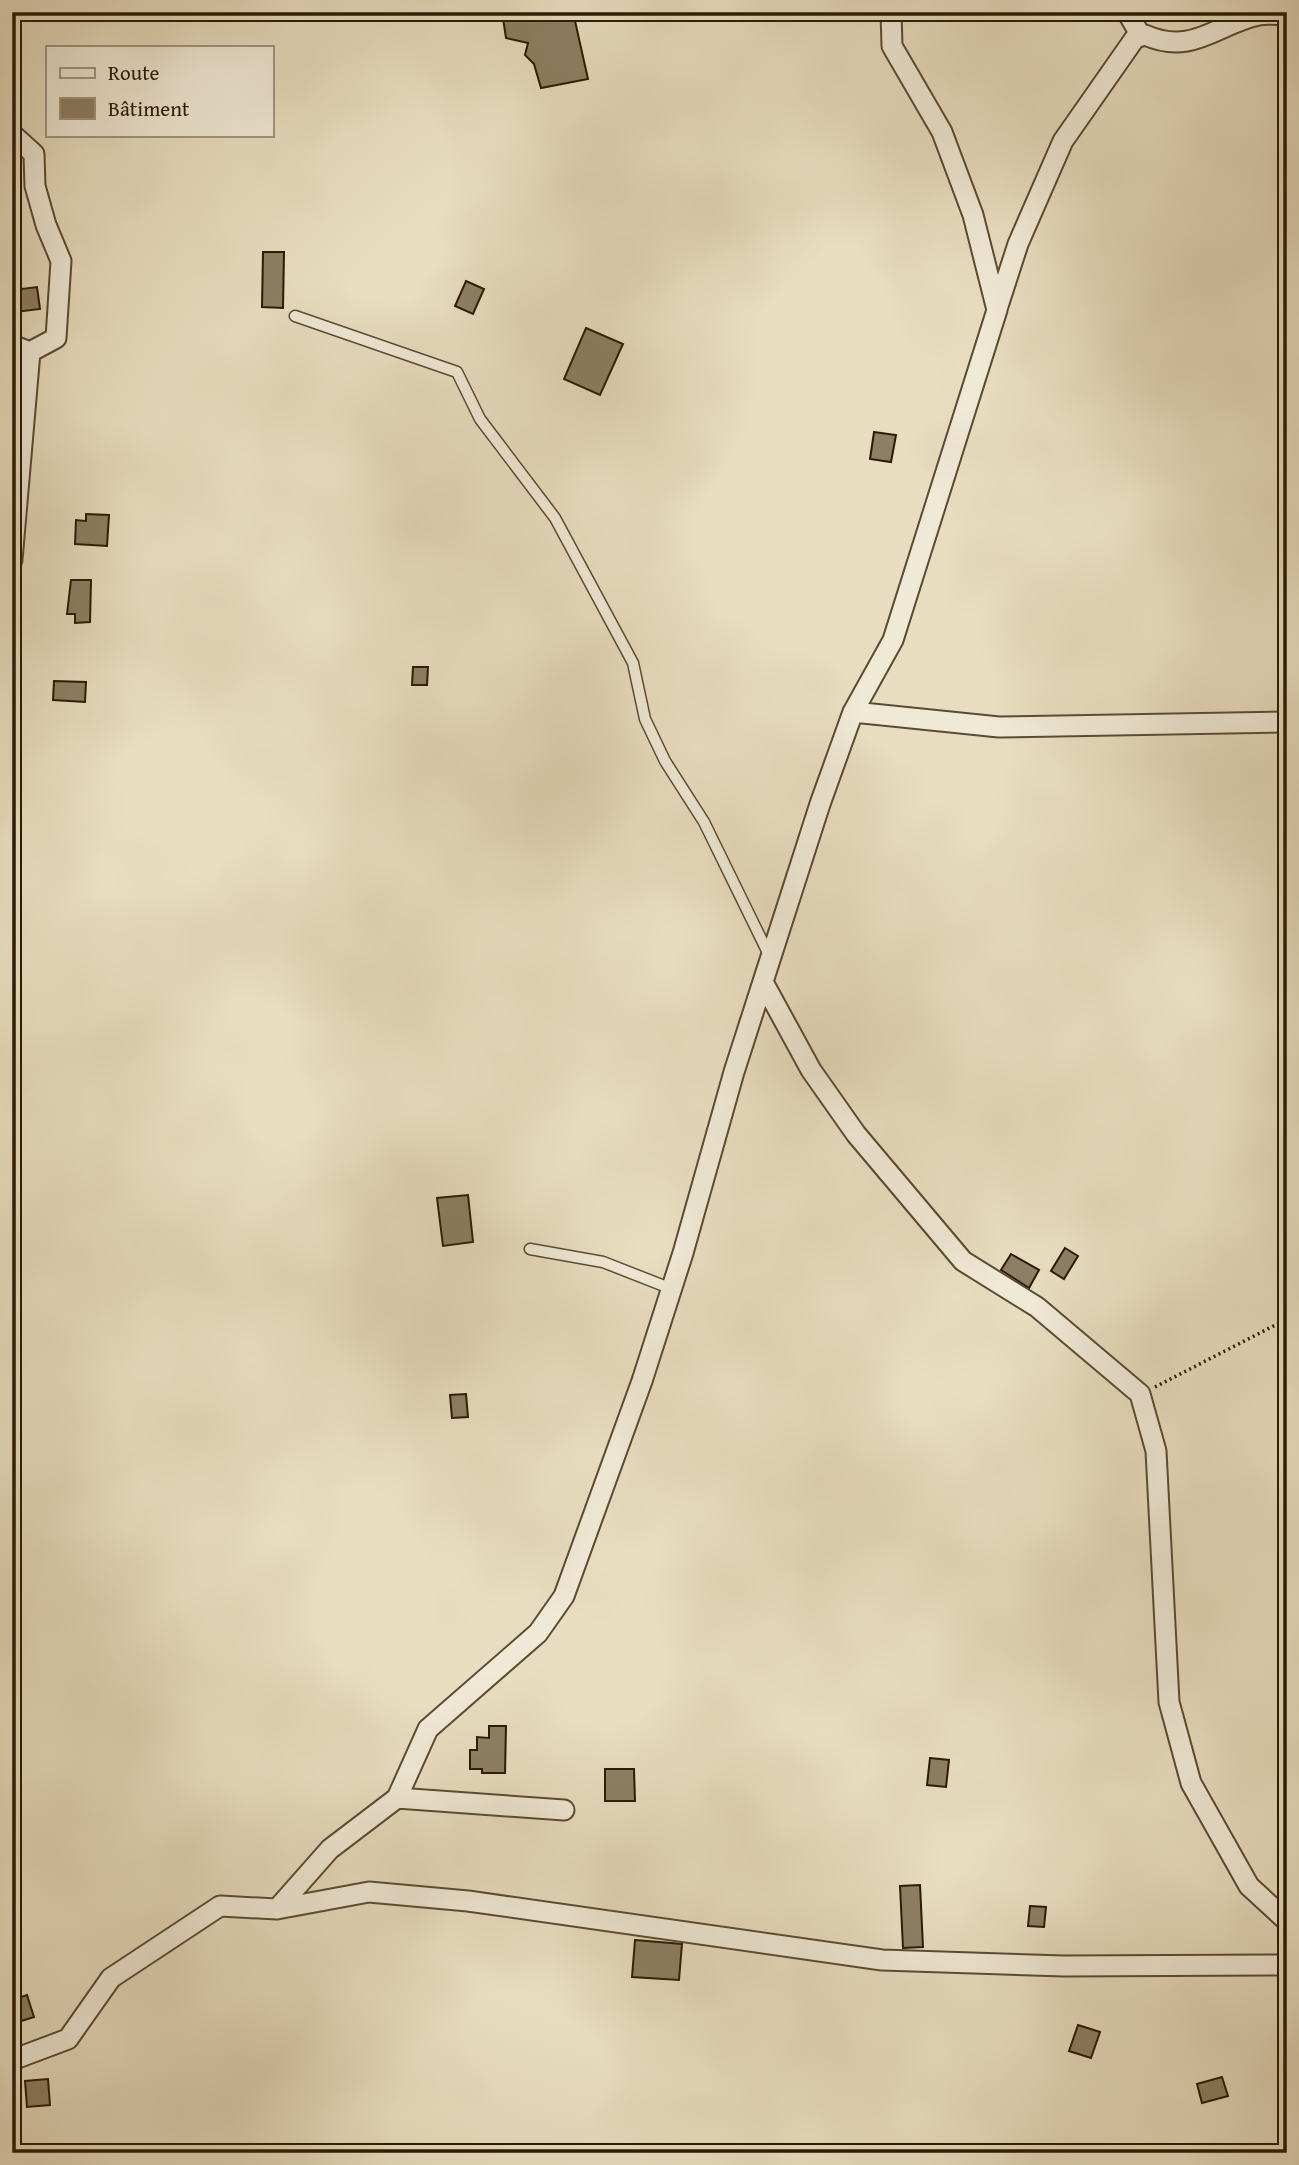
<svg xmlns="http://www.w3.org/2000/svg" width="1299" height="2165" font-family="'Gentium Book Plus',serif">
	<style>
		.building { fill: #8d7f65; stroke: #2a1a03; stroke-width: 2 }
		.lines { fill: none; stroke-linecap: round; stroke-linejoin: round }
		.service-casing { stroke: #5a4b32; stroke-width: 13 }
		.minor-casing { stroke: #5a4b32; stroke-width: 23 }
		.path { stroke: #2a1a03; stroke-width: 3.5; stroke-dasharray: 2 3.5; stroke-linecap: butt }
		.service { stroke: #f0e9d6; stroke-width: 10 }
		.minor { stroke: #f0e9d6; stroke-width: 19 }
	</style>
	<rect width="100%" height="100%" fill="#e8ddc0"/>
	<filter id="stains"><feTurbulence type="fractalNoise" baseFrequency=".00286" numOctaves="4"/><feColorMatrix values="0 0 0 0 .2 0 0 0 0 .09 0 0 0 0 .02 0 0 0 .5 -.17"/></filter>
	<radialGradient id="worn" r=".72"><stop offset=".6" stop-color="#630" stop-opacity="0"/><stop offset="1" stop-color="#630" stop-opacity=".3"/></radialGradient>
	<path class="building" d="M502,12H573L588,79L541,88L534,64L525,55L528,43L506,38Z
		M263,252H284L283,308L262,307Z
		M466,281L484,289L473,314L455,306Z
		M37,287L40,309L16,312L13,290Z
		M586,328L623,344L600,395L564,379Z
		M874,432L896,435L891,462L870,459Z
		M86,514L109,515L107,546L75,544L76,520L86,521Z
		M71,580H91L90,622L75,623V614H67Z
		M413,667H428L427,685H412Z
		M54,681L86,682L85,702L53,700Z
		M468,1195L473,1242L443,1246L437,1198Z
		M1065,1248L1078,1256L1064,1279L1051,1271Z
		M1011,1254L1039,1270L1029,1288L1001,1270Z
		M466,1394L468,1417L452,1418L450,1395Z
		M489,1726H506L505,1773H482V1769H470V1750H477V1737L489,1738Z
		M930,1758L949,1760L946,1787L927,1785Z
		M605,1769H634L635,1801H605Z
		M920,1885L923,1947L903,1948L900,1886Z
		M1030,1906L1046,1907L1044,1927L1028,1926Z
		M635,1940L682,1944L679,1980L632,1977Z
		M27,1995L34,2017L12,2024V2000Z
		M1078,2025L1100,2032L1091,2058L1069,2051Z
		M1222,2077L1228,2096L1202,2103L1197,2084Z
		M48,2079L50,2105L27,2107L25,2081Z"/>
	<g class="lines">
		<g class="service-casing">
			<path id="service" d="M295,316L457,372L480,419L555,518L633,663L645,719L665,761L704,822L770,957
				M530,1249L603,1262L672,1289"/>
		</g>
		<g class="minor-casing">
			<path id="minor" d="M1127,12L1141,36
				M12,134L34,154L35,186L46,225L61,261L56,338L30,352
				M997,309L1018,244L1063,141L1135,38L1145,35C1193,56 1216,24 1259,15C1268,13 1278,15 1287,15
				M12,345L30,352
				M12,560L30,352
				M853,712L999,727L1287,722
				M763,982L811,1070L856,1134L963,1261L1037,1307L1140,1394L1156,1451L1169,1702L1191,1783L1249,1886L1287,1921
				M397,1798L564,1810
				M277,1909L330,1849L397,1798L428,1729L538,1633L564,1596L642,1381L683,1253L734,1072L820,804L853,712L893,640L997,310L973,215L942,132L892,46L891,12
				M12,2060L68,2039L111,1978L220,1906L277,1909L369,1892L468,1901L882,1960L1064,1966L1287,1965"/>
		</g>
		<path class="path" d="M1155,1387L1287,1319"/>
		<use href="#service" class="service"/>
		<use href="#minor" class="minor"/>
	</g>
	<rect width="1299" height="2165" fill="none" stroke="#e8ddc0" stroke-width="42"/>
	<rect x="14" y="14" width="1271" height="2137" fill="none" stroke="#2a1a03" stroke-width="3.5"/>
	<rect x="21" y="21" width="1257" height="2123" fill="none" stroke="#2a1a03" stroke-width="2"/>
	<rect x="46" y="46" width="228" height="91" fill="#f0e9d6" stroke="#a19682" stroke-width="2"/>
	<rect x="60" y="68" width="35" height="10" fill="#f0e9d6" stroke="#a19682" stroke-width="2"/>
	<text x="108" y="80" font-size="21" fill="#2a1a03">Route</text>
	<rect x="60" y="98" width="35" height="21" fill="#8d7f65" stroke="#a19682" stroke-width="2"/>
	<text x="108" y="116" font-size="21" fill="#2a1a03">Bâtiment</text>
	<rect width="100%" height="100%" filter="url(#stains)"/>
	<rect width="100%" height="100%" fill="url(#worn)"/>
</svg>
